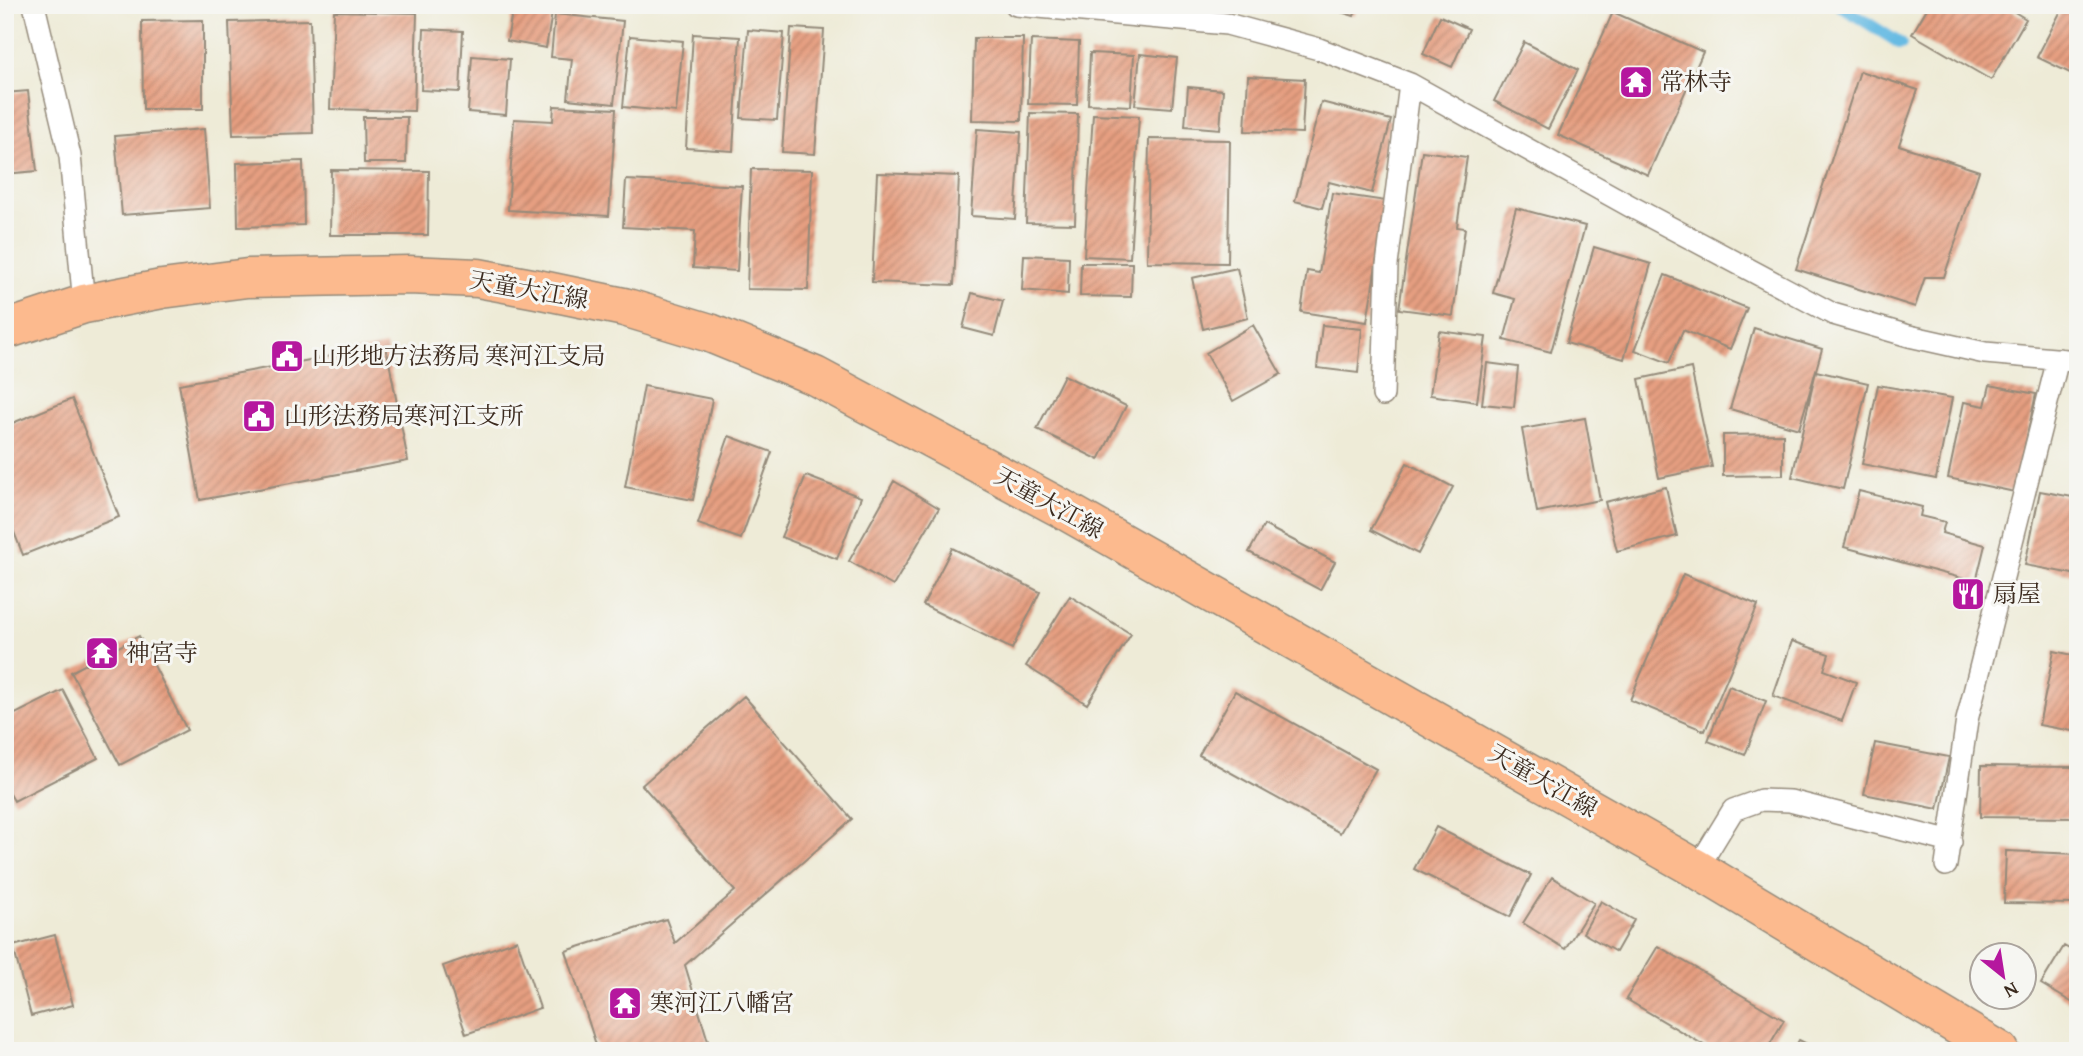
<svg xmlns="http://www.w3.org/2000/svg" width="2083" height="1056" font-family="'Gentium Book Plus','Noto Serif JP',serif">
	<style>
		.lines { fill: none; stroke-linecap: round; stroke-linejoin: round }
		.stream { stroke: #67bbe3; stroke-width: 12 }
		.building { fill: url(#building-hatch) }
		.service-casing { stroke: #948a7a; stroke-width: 24 }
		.primary-casing { stroke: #948a7a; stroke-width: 41 }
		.service { stroke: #fff; stroke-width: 21 }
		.primary { stroke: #fcba8e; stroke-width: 38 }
		.labels { text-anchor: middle; stroke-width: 6; stroke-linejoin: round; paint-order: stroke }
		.poi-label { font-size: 24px; fill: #3b2a1e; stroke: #f6f6f2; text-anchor: start }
		.street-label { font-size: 24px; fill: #3b2a1e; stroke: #f6f6f2 }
	</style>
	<defs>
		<pattern id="building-hatch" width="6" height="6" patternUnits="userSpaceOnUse" patternTransform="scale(1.75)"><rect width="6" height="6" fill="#e69f81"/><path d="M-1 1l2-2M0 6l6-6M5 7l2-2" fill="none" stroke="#bc8269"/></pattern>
	</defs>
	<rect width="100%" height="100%" fill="#f6f6f2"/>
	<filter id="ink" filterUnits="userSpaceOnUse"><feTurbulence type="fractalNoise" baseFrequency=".0143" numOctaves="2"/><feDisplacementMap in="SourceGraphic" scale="14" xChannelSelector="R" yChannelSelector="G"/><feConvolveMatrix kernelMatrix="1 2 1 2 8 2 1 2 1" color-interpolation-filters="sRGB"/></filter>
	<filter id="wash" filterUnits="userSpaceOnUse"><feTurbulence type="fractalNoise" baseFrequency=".00686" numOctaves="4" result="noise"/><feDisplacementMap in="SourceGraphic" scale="28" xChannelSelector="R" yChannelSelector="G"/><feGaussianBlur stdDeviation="1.57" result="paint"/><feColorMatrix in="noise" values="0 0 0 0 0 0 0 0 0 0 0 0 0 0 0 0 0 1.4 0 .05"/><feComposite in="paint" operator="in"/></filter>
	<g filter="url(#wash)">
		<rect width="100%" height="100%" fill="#eeebd7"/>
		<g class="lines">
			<path class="stream" d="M1839,5L1901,44"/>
		</g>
		<g id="blocks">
			<path class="building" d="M1318,5H1358L1354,16Z
				M1929,5H2003L2026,19L1991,80L1912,34Z
				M2064,5H2078V77L2037,57Z
				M513,6L552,13L546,48L507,41Z
				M334,11L417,13L414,111L330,109Z
				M1613,12L1703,52L1648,175L1558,135Z
				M555,14L623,21L614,104L568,99L572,59L551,57Z
				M1440,16L1469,29L1452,67L1423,54Z
				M203,20V109H143L142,21Z
				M310,20L313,133L233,135L229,22Z
				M791,28L824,30L815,154L782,152Z
				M424,29L463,31L460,92L421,90Z
				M748,30L784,33L777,120L741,118Z
				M693,34L740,37L733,151L686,148Z
				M630,36L683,41L676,112L623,107Z
				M974,38H1023L1021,121L972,120Z
				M1031,40L1079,42L1077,105L1028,104Z
				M1524,42L1578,70L1548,129L1494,101Z
				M1090,53L1134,55L1131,106L1088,104Z
				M1140,54L1177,58L1172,108L1135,105Z
				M472,56L510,59L506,115L468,112Z
				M1860,71L1918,90L1899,145L1979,171L1944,277H1925L1915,307L1796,269Z
				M1248,76L1305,79L1302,133L1245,131Z
				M1188,87L1223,90L1220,129L1185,126Z
				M28,91L37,171L5,174V93Z
				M1321,102L1391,120L1372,193L1329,182L1322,208L1295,201Z
				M554,106L616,109L609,216L508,210L514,119L553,121Z
				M1030,113L1078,114L1075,224L1026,223Z
				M1093,114L1139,116L1130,258L1084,256Z
				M363,117H407L406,163H364Z
				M204,129L210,208L122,215L115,136Z
				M977,129L1021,132L1015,219L971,216Z
				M1149,139L1230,140L1228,263L1147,262Z
				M1422,151L1467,157L1457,227L1465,228L1453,316L1399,309Z
				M303,161L304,225L238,227L237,163Z
				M751,169L812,170L808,290L747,289Z
				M331,170L429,171L428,235H330Z
				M877,173L959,176L954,285L872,282Z
				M626,180L742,186L737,271L693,268L695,231L623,227Z
				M1332,193L1386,201L1367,322L1301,312L1307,271L1319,273Z
				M1516,208L1585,226L1551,352L1504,340L1515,299L1493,293Z
				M1594,247L1651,264L1624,359L1566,343Z
				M1024,255L1069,257L1068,294L1022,290Z
				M1081,263H1132L1131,297L1080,296Z
				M1237,268L1248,318L1203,329L1192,278Z
				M1665,275L1747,308L1730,349L1683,330L1669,363L1635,350Z
				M972,293L1003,301L994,336L963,328Z
				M1253,325L1281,374L1233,401L1206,353Z
				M1322,325L1362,329L1358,373L1317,368Z
				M1754,328L1822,349L1799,429L1730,409Z
				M1439,331L1486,337L1477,402L1430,395Z
				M386,346L408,461L200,500L179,384Z
				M1487,363L1518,367L1514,407L1482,404Z
				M1691,368L1712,467L1659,478L1639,379Z
				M1816,371L1868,383L1843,489L1792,477Z
				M1064,375L1126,406L1099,460L1037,429Z
				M1878,385L1952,398L1936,479L1862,464Z
				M1990,385L2036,394L2015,492L1948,478L1964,402L1985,406Z
				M644,386L712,399L693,500L625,487Z
				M72,399L119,517L23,555L5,509V426Z
				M1585,418L1600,500L1537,512L1522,429Z
				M1783,434V475L1723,476V435Z
				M729,436L772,452L741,539L698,524Z
				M1407,463L1453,487L1418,554L1371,530Z
				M806,476L861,497L837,559L781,537Z
				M894,481L939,508L893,586L849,561Z
				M1666,487L1677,536L1617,551L1605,502Z
				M1859,491L1922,507L1920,516L1945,522L1942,533L1985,545L1976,582L1844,547Z
				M2040,491L2078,498V575L2025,565Z
				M1264,525L1335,562L1320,590L1249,552Z
				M952,548L1040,592L1012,649L923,605Z
				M1683,574L1758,605L1705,731L1630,700Z
				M1070,596L1131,634L1087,704L1026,666Z
				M139,636L187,730L120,765L71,672Z
				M1792,641L1829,654L1824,670L1856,682L1842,721L1773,696Z
				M2054,651L2078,656V732L2039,725Z
				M1729,686L1766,701L1745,755L1708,741Z
				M63,690L98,758L14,801L5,785V719Z
				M1235,691L1376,769L1340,833L1199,755Z
				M744,696L852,819L685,965L711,1051H598L566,951L666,919L675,943L735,891L642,785Z
				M1875,743L1949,757L1938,809L1864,794Z
				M1981,766L2078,767V818L1980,817Z
				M1436,827L1531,875L1510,917L1414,869Z
				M2006,851L2078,854V904L2004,903Z
				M1552,877L1594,903L1565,949L1523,923Z
				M1601,901L1634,920L1616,952L1583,933Z
				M55,935L73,1005L31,1016L13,946Z
				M517,940L540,1008L466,1034L443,966Z
				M1658,946L1784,1020L1766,1051H1714L1626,999Z
				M2064,946L2078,954V1006L2041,984Z
				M1799,1040L1821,1051H1793Z"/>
		</g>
	</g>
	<g filter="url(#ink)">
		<use href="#blocks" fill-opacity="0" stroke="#948a7a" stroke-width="2"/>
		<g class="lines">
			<g class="service-casing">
				<path id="service" d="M34,5L70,156L84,304
					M1016,5L1227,24L1319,49L1410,84L1630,206L1833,314L1909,336L1985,353L2078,361
					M1383,395L1387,265L1410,84
					M1946,865L1967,720L2058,359
					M1697,869L1733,810L1761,800L1790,801L1951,842"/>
			</g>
			<g class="primary-casing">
				<path id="primary" d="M5,330L84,304L162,289L247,278L409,275L478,278L537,289L624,307L710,333L815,376L1059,507L1697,869L2000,1051"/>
			</g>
			<use href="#service" class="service"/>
			<use href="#primary" class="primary"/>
		</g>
	</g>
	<defs>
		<g id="temple-square" transform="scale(1.75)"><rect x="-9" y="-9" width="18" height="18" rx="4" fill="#b5179e" stroke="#f6f6f2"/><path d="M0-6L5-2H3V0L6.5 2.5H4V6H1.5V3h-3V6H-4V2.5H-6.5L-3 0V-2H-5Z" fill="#fff"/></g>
		<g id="civic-square" transform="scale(1.75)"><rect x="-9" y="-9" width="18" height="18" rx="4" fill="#b5179e" stroke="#f6f6f2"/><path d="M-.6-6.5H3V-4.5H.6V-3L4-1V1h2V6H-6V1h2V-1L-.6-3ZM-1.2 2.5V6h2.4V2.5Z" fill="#fff"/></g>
		<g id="restaurant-square" transform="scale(1.75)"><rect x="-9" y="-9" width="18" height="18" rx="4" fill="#b5179e" stroke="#f6f6f2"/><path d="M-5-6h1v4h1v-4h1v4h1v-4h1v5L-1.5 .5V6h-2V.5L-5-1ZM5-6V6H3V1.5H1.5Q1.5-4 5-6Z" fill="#fff"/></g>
	</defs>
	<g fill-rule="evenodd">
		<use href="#temple-square" x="1636" y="82"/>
		<use href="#civic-square" x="287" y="356"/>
		<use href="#civic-square" x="259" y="416"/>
		<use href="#restaurant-square" x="1968" y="594"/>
		<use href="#temple-square" x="102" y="653"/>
		<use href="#temple-square" x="625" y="1003"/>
	</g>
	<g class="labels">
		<g class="poi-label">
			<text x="1660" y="90">常林寺</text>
			<text x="312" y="364">山形地方法務局 寒河江支局</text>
			<text x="284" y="424">山形法務局寒河江支所</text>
			<text x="1993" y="602">扇屋</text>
			<text x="126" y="661">神宮寺</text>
			<text x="650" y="1011">寒河江八幡宮</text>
		</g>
		<g class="street-label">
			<text transform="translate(529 290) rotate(10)" y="8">天童大江線</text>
			<text transform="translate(1049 503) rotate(29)" y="8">天童大江線</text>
			<text transform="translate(1543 781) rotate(30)" y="8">天童大江線</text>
		</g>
	</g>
	<rect width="2083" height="1056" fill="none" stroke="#f6f6f2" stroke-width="28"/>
	<g transform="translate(2003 976) rotate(150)"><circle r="33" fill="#f6f6f2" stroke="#aba49d" stroke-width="2"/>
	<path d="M0-5L12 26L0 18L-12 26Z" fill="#b5179e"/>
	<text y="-10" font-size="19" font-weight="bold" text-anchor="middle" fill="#3b2a1e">N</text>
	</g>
</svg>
